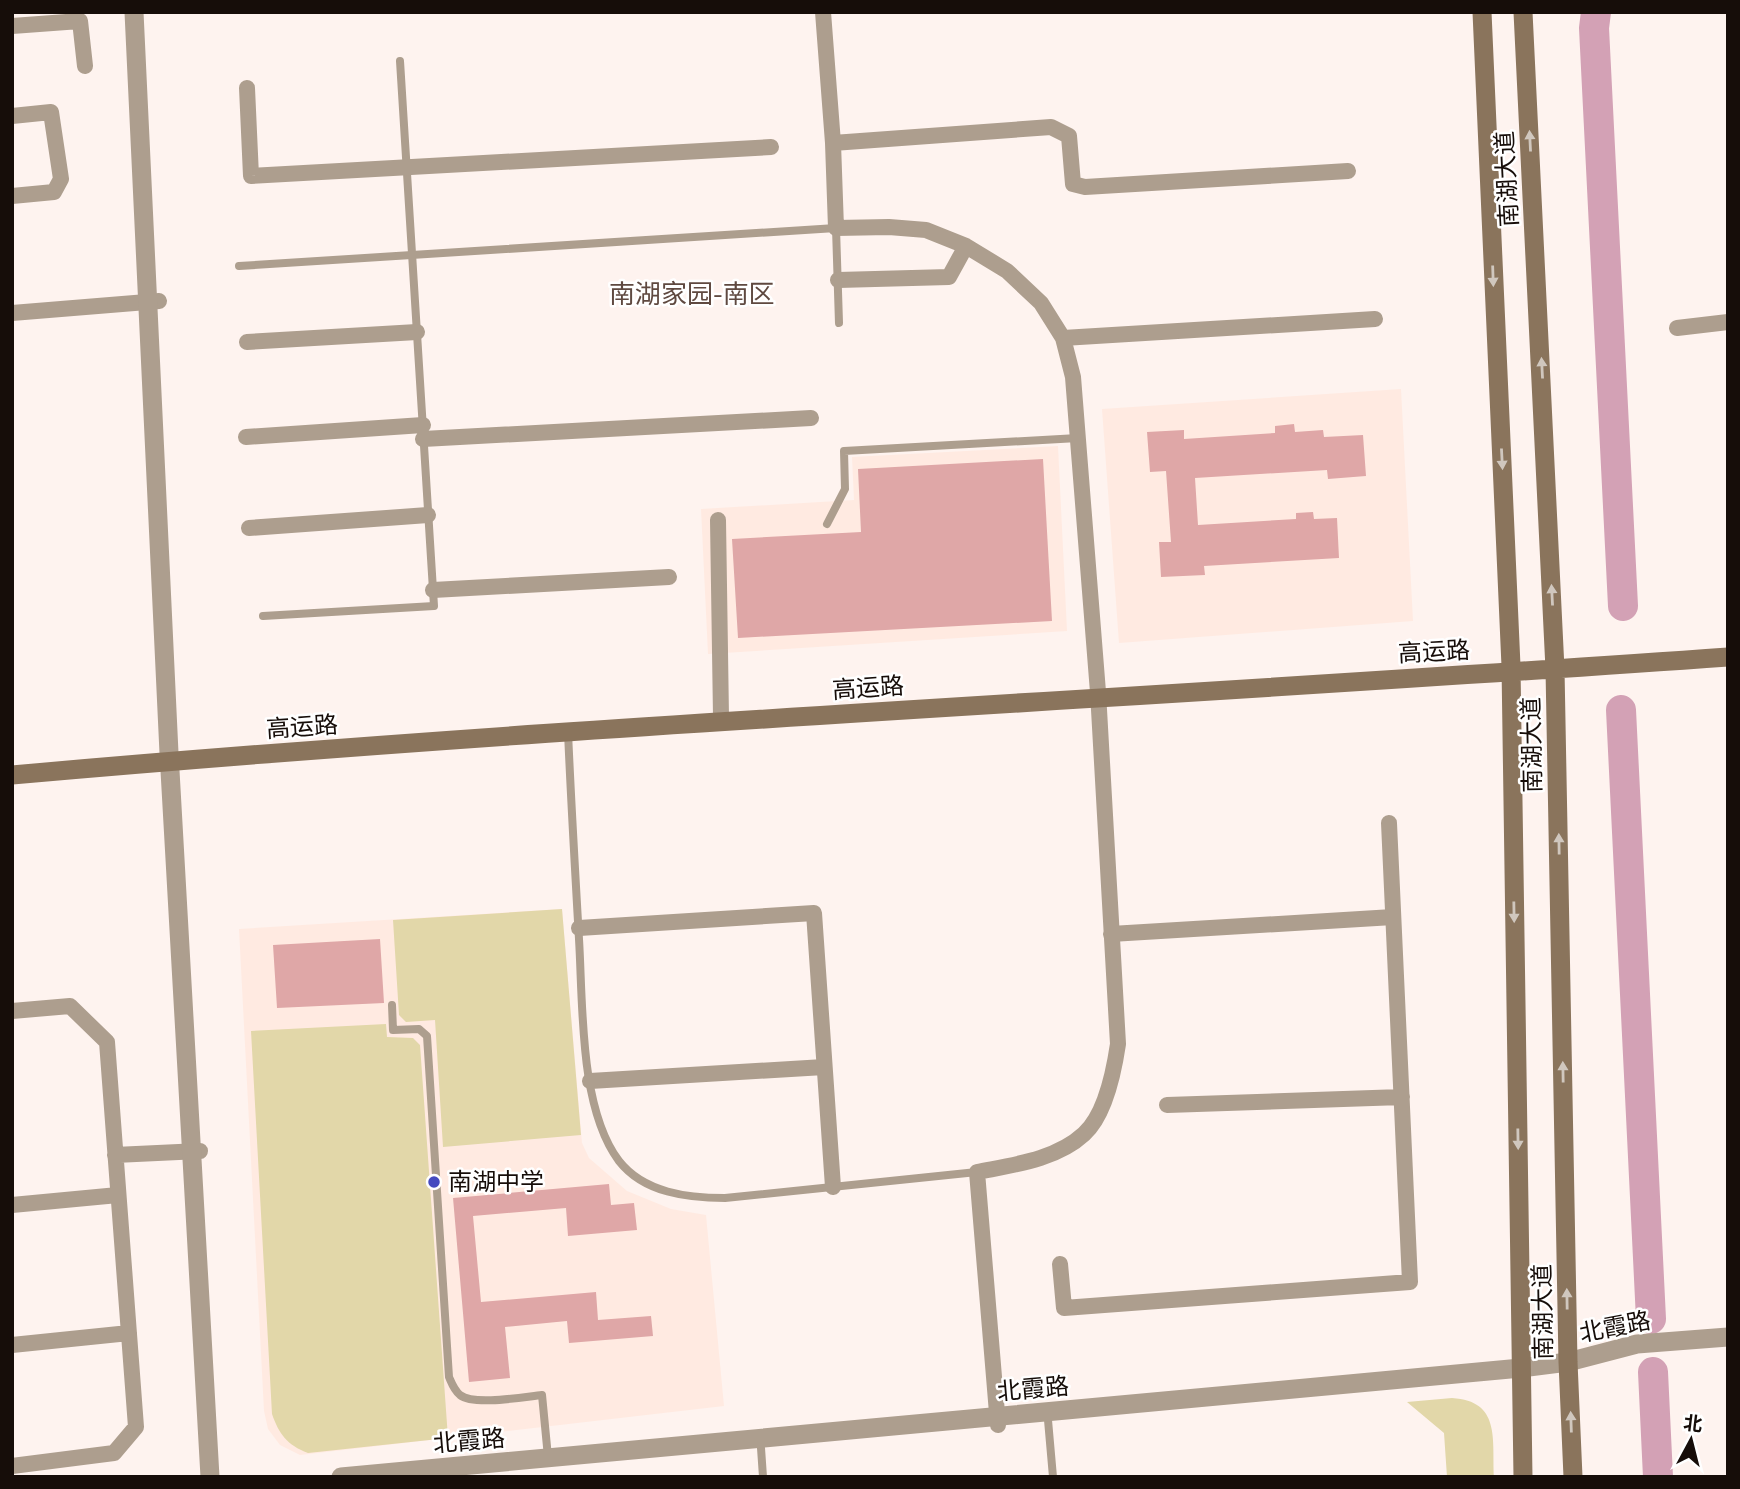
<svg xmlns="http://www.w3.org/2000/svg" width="1740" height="1489" font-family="Spectral,'Noto Sans SC',serif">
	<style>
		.built { fill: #ffeae1 }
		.green { fill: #e2d7a9 }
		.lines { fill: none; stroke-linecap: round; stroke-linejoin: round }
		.river { stroke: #d3a1b5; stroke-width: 30 }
		.building { fill: #dfa7a7 }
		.service { stroke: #ad9e8e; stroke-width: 8 }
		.minor { stroke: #ad9e8e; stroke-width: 16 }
		.tertiary { stroke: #ad9e8e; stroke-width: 19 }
		.secondary { stroke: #8a745c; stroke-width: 19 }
		.oneway { fill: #d0c7be }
		.poi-dot { fill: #4549bf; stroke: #fff; stroke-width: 2.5 }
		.labels { text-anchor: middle; stroke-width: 5; stroke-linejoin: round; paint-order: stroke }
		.street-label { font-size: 24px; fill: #160d09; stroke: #fff }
		.poi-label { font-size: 24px; fill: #160d09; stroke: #fff; text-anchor: start }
		.neighbourhood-label { font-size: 26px; fill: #5f4940; stroke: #fff }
	</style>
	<rect width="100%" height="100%" fill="#fef3ef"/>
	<path class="built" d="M1401,389L1413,621L1119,643L1102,409Z
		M1058,446L1067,631L708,654L701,509L854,500L852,457Z
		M562,909L582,1143L589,1158L627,1191L671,1209L706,1215L724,1406L300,1455L280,1445L268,1429L264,1411L239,929Z"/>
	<path class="green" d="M562,909L581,1135L443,1147L435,1020L406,1022L399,1015L393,920Z
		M386,1024L387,1037L413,1038L420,1045L448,1438L308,1453C287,1445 279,1434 272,1414L251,1031Z
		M1452,1398C1501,1401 1492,1439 1494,1477H1447L1444,1433L1407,1402Z"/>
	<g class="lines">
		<path class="river" d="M1596,12L1594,28L1623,606
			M1621,710L1651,1319
			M1653,1372L1658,1477"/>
	</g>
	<path class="building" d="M1294,424L1295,432L1323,430L1324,437L1363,435L1366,476L1328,479L1327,470L1195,478L1198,525L1296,519V513L1313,512L1314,519L1337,518L1339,558L1204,566L1205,575L1161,577L1159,542H1171L1166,471L1150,472L1147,432L1184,430V439L1275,433V426Z
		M1043,459L1052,621L738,638L732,539L861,532L858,469Z
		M380,939L384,1003L277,1008L273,945Z
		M609,1184L611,1205L634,1203L637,1230L568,1236L566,1208L473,1216L481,1302L596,1292L598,1320L651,1316L653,1336L569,1343L567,1321L505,1327L510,1378L469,1382L453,1198Z"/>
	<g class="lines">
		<path class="service" d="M239,266L836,228L839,323
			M827,524L845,489L844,451L1078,438
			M263,616L434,606L400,61
			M568,732C571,801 575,870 579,939C583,1003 579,1108 619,1161C644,1193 688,1198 725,1198L977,1172
			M392,1005L393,1030L419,1029L427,1036L449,1377C452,1384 454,1390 460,1395C474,1406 523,1397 542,1395L548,1457
			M1048,1420L1053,1477
			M761,1448L763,1477"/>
		<path class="minor" d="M823,12L833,143L836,228L889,227L926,230L966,246L1007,271L1041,303L1063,338L1073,377L1098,692L1118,1044C1114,1071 1105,1115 1084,1134C1056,1160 1012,1165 977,1172L998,1425
			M12,26L80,21L85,66
			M247,88L251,176L771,147
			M12,116L51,112L61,179L54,192L12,196
			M833,143L1051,127L1069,136L1073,184L1085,187L1348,171
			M838,280L949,277L966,246
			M12,313L159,301
			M1677,328L1728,322
			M1063,338L1375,319
			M247,342L417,332
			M246,437L423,425
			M423,439L811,418
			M718,520L721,717
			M249,528L428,515
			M433,590L669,577
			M579,928L814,913L833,1187
			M1111,934L1393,917
			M12,1011L70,1006L107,1042L136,1427L114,1453L12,1466
			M590,1081L824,1067
			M1167,1105L1402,1097
			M115,1155L200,1151
			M12,1205L118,1195
			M1060,1264L1064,1308L1410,1282L1389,823
			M12,1345L129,1333"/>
		<path class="tertiary" d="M134,12L169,753L210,1477
			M341,1477L1521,1368L1568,1362L1637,1344L1728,1337"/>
		<path class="secondary" d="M1482,12L1511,666L1523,1477
			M1523,12L1555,669L1568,1362L1573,1477
			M12,775C583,724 1156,698 1728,657"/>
	</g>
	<defs><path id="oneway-solid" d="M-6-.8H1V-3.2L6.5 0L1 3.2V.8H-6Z" transform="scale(1.75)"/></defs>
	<g class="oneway">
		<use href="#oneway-solid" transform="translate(1530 141) rotate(-93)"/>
		<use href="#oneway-solid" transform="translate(1493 276) rotate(88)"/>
		<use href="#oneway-solid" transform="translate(1542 368) rotate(-93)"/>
		<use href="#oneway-solid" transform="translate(1502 459) rotate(87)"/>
		<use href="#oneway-solid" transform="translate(1552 595) rotate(-93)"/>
		<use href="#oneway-solid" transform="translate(1559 844) rotate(-91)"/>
		<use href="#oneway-solid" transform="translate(1514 912) rotate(89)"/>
		<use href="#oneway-solid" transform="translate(1563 1072) rotate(-91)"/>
		<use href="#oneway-solid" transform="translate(1518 1139) rotate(89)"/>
		<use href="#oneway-solid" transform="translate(1567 1299) rotate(-91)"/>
		<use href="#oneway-solid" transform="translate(1571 1422) rotate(-92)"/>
	</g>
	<circle class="poi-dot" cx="434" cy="1182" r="7"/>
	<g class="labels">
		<g class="street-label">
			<text transform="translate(1507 179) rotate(-93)" y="8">南湖大道</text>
			<text transform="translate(1434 652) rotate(-3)" y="8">高运路</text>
			<text transform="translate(868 688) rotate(-4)" y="8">高运路</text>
			<text transform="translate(302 727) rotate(-4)" y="8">高运路</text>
			<text transform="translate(1532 745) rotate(-91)" y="8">南湖大道</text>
			<text transform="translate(1543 1312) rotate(-91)" y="8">南湖大道</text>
			<text transform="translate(1615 1327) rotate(-11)" y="8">北霞路</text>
			<text transform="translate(1033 1389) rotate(-5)" y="8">北霞路</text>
			<text transform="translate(469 1441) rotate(-5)" y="8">北霞路</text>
		</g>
		<g class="poi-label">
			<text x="448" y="1190">南湖中学</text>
		</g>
		<g class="neighbourhood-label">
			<text x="692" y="303">南湖家园-南区</text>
		</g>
	</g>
	<rect width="1740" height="1489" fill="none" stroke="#160d09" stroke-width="28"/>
	<g transform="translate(1691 1440) rotate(7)" stroke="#ffffff" stroke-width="5" paint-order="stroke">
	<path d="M0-5L12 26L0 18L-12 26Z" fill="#160d09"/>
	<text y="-10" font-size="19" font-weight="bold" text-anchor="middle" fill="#160d09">北</text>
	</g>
</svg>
